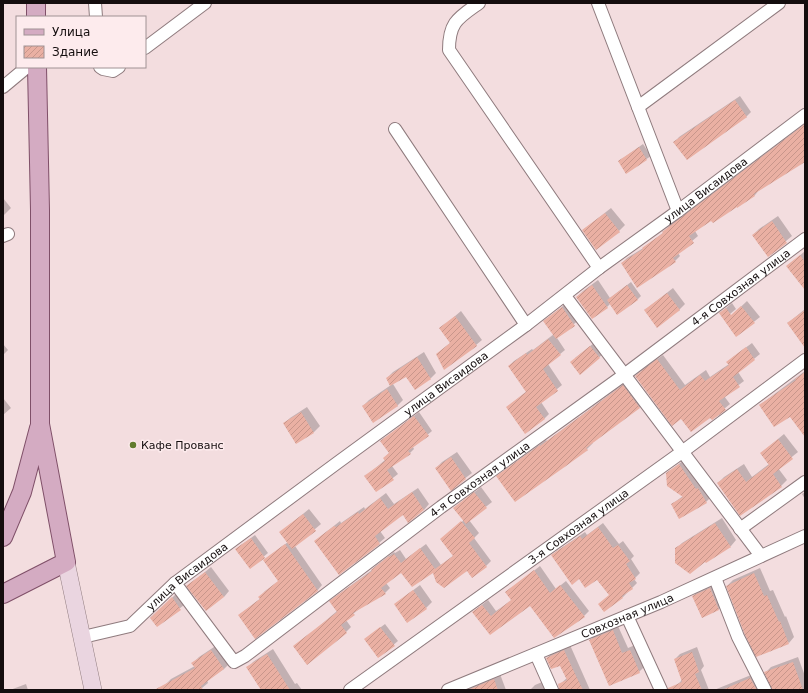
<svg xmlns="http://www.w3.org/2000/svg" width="808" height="693" font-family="'DejaVu Sans',sans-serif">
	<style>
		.shadow { fill: #0003 }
		.building { fill: url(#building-hatch) }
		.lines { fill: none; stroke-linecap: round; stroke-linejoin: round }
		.street-casing { stroke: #8f7b7e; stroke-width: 14 }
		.secondary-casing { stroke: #8f7b7e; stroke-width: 18 }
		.primary-casing { stroke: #7f4f68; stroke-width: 20 }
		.street { stroke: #fff; stroke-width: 12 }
		.secondary { stroke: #ead5e0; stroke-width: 17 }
		.primary { stroke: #d4abc2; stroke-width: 18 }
		.poi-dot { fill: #627c2e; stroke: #fdebed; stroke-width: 1.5 }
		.labels { text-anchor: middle; stroke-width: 3; stroke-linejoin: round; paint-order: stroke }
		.street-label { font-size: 11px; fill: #140d0e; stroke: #fdebed }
		.poi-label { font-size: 11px; fill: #140d0e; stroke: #fdebed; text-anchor: start }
	</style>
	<defs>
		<pattern id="building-hatch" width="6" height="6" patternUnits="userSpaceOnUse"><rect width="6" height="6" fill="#eab0a3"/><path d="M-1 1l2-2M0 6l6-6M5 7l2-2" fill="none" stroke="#c8968b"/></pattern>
	</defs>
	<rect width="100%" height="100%" fill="#f3dddf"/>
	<path class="shadow" d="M740,96L751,112L747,116L687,158L675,142L679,137Z
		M805,124V161L760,189L755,195L738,206L712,220L695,231L698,236L678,253L680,256L675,261L622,263L627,258L645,247L664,232L669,226Z
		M643,144L651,156L627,172L619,161Z
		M3,198L11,208L3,216Z
		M611,208L625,225L619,231L583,230Z
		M778,216L792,236L768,256L753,235L759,229Z
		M805,251V288L788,266Z
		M598,280L610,298L631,282L641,296L637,300L610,304L607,307L577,297L583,291Z
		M673,288L685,304L679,310H645Z
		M747,301L760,317L736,336L720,313L732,303L736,309L730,314V317Z
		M568,302L580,319L557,338L565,350L548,364L562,385L541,402L549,414L544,419L507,407L527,391L509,366L514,361L532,349L533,350L554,334L544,321Z
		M805,309V346L788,323Z
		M461,311L482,340L476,345L437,355L451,342L441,328Z
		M594,343L603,354L581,373L575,358Z
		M752,343L760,354L738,372L744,381L724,396L730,404L712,419L641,371L663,355L685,385L706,370L710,377L729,364L733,357Z
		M3,344L8,350L3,355Z
		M424,352L436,373L431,378L406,376L393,384L403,400L397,406H363L369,400L391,385L387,378L393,372Z
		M805,371V435L790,416L760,405Z
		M629,380L645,402L640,407L592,442L593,443L587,449L498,476L504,471L546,440L547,441Z
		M3,398L11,408L3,415Z
		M307,407L320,426L314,432L296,443L284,424L290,418Z
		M419,412L432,431L413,447L414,449L410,453L392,466L398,474L376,491L366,476L385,460L384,458L390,452L382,441Z
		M784,434L798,452L778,468L787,480L781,486L718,483L724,477L744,464L752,477L769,464L761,453Z
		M457,452L472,473L451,489L436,468L442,462Z
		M684,460L711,497L706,502L672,504L683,496L667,473Z
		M481,487L492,502L469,520L479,533L474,538L491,561L486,566L467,570L402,572L386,583L390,588L385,593L359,609L346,620L351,627L346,632L316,629L337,611L335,597L372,570L377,565L394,552L395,553L400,550L406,559L426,544L441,565L454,555L446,535L464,520L454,508Z
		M418,488L429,504L424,510L403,513L380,531L385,538L379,543L315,541L340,521L341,523L364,507L365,509L386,493L394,504Z
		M805,492V499L802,494Z
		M309,509L321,524L295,546L322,585L317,591L239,615L261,598L260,597L265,591L279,581L264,560L288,542L287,527Z
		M722,518L736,540L731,546L676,549L682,543Z
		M603,523L619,544L623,541L634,556L631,559L640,573L634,579L637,583L623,597L610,595L597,578H579L552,555L557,551L585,532L587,535Z
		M255,535L268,553L250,568L240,546Z
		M540,566L556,589L566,581L589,611L584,616L531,605L490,634L473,612L488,600L496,611L512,600L507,592Z
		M211,567L229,591L224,597L188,586Z
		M760,568L770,591L773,590L785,617L786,616L794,637L789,643L727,586L733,580Z
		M716,583L725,603L719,609L702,617L693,596L699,590Z
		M420,585L432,602L426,608L395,604Z
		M176,594L184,605L157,626L151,618Z
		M385,624L398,641L379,657L369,636Z
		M618,626L628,648L635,645L644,667L639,672L590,640L595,635Z
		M217,645L230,663L224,669L207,680L208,683L202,688L199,690H167L165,685L171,679L195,666L193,663L199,657Z
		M570,645L590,690H560L559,685L567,678L560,664L547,658L553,652Z
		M697,647L704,666L701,670L709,690H680L677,685L682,680L675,659L680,654Z
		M273,649L295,684L297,683L302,690H262L248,668L253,662Z
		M798,657L805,676V690H774L766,672L771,667Z
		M756,673L765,690H714Z
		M500,674L506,690H463Z
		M547,680L552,690H530L535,685Z
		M26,684L28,690H10Z"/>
	<path class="building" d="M735,100L747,117L687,160L673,142Z
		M805,124V162L754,194L755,196L737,208V207L713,223L711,221L689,236L694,243L673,258L676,262L637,288L621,263L643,249L642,248L663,233L662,232Z
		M639,147L647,160L626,174L618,161Z
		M605,213L620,232L596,250L582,230Z
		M772,221L787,243L768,257L752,235Z
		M800,255L805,262V290L786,266Z
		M592,285L608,308L592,319L576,297Z
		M627,285L638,300L617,315L607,300Z
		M667,293L680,310L657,328L644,310Z
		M741,306L755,323L736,337L719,313L726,308L731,315Z
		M562,307L575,326L556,339L543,321Z
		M805,310V348L787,323Z
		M455,316L477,346L444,370L436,354L450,343L439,328Z
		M548,339L561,355L543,369L558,391L536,407L545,419L525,434L506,407L526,392L508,366L526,353L527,355Z
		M590,346L600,358L580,375L570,362Z
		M746,347L755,360L733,377L740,387L719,401L726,410L712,420L710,418L691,432L681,419L672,426L635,376L657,359L680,390L700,375L705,381L729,365L726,362Z
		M417,357L431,379L415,390L406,377L390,386L386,378Z
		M805,372V437L790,417L774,427L759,405L796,380L795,379Z
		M623,385L640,408L586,448L588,450L566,466L515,502L496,476L540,445V446Z
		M387,389L398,406L373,423L362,406Z
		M301,412L314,433L296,444L283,423Z
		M414,416L429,436L408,451L411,454L387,470L394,480L376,492L364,476L385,461L383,458L389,453L380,441Z
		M778,439L793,459L773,474L782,487L740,516L717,483L737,469L746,482L769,465L760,453Z
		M451,457L466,479L451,491L435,468Z
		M679,464L696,489L698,488L707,503L679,519L671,504L683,497L667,486L666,473Z
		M412,492L424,510L408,523L403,515L375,536L380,544L339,575L314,541L334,526L336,527L358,512L359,514L380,498L388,509Z
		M474,492L487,508L466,524L453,508Z
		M303,514L316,531L292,549L279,532Z
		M461,521L475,538L469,543L487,567L472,578L467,571L444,588L436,582L433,573L412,587L401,573L381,588L386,594L353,613L355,615L341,625L347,633L307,665L293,646L337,612L329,601L372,571L371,570L389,556V557L394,554L401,563L420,548L435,569L453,556L440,539Z
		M715,523L731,547L706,563L705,562L690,574L675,563V548Z
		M598,527L613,548L618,545L630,561L626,564L636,579L629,583L633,589L622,596L623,598L604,612L598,604L609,595L597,580L585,588L579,579L572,585L551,555L580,536L582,539Z
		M251,538L265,558L250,569L235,549Z
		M285,544L318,591L255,639L238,615L260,599L258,597L278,581L263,560Z
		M534,570L550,593L560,585L585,617L554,638L530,606L490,635L472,612L482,605L491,616L511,600L505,592Z
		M205,572L224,597L206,611L186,586Z
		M754,573L764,596L767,595L779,622L780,621L789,644L756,657L745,635L726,586Z
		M710,588L719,610L702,618L692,596Z
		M413,590L427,609L407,623L394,604Z
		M172,597L181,610L157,627L150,618Z
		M380,627L395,646L378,658L364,639Z
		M613,630L622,653L630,650L640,673L609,686L589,640Z
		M211,650L224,669L201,686L203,690H154L195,668L191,663Z
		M564,650L576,676L583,690H559L558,684L567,680L560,666L551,669L546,658Z
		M692,652L699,672L695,674L702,690H668V688L682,682L674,659Z
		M267,654L290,690H261L246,667Z
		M793,662L803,690H772L764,672Z
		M750,678L757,690H722Z
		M494,679L498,690H468Z"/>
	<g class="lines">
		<g class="street-casing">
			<g id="street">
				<path d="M95,3L96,17"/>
				<path d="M479,3C458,18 449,22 449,50L599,268"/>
				<path d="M598,3L678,211"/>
				<path d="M145,48L205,3"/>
				<path d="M100,67L103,69L113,71L119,67"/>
				<path d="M3,87L27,67"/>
				<path d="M638,107L779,3"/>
				<path d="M395,129L526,325"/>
				<path d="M3,236L8,234"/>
				<path d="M565,296L761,556"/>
				<path d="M740,529L805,482"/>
				<path d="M715,578L738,637L765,690"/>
				<path id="s1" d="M175,583L234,662L245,656L441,507L624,375L805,239"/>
				<path d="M627,616L661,690"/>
				<path id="s2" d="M83,637L130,626L175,583L337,463L526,325L599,268L678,211L805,115"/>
				<path d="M536,654L552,690"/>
				<path id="s3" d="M350,690L682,452L805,360"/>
				<path id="s4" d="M448,690L661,602L805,536"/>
			</g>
		</g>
		<g class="secondary-casing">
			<path id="secondary" d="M66,562L93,690"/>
		</g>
		<g class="primary-casing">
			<path id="primary" d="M36,3V17
				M3,537L22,492L39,428
				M3,594L66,562L40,424V210L37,67"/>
		</g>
		<use href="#street" class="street"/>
		<use href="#secondary" class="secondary"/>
		<use href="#primary" class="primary"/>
	</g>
	<circle class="poi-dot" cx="133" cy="445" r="4"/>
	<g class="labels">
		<g class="street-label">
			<text dy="4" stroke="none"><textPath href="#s2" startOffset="771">улица Висаидова</textPath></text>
			<text dy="4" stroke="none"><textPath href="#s1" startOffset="729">4-я Совхозная улица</textPath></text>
			<text dy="4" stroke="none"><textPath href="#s2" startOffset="447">улица Висаидова</textPath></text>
			<text dy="4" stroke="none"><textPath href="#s1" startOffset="405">4-я Совхозная улица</textPath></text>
			<text dy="4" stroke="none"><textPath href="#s3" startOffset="281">3-я Совхозная улица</textPath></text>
			<text dy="4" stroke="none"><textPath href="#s2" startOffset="124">улица Висаидова</textPath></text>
			<text dy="4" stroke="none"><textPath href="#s4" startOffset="194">Совхозная улица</textPath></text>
		</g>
		<g class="poi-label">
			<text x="141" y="449">Кафе Прованс</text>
		</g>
	</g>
	<rect width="808" height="693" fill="none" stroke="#140d0e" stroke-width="8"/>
	<rect x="16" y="16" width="130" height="52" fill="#fdebed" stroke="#a09294"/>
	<rect x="24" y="29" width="20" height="6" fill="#d4abc2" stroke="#a09294"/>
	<text x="52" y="36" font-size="12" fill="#140d0e">Улица</text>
	<rect x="24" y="46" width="20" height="12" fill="url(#building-hatch)" stroke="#a09294"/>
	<text x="52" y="56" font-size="12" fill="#140d0e">Здание</text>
</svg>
